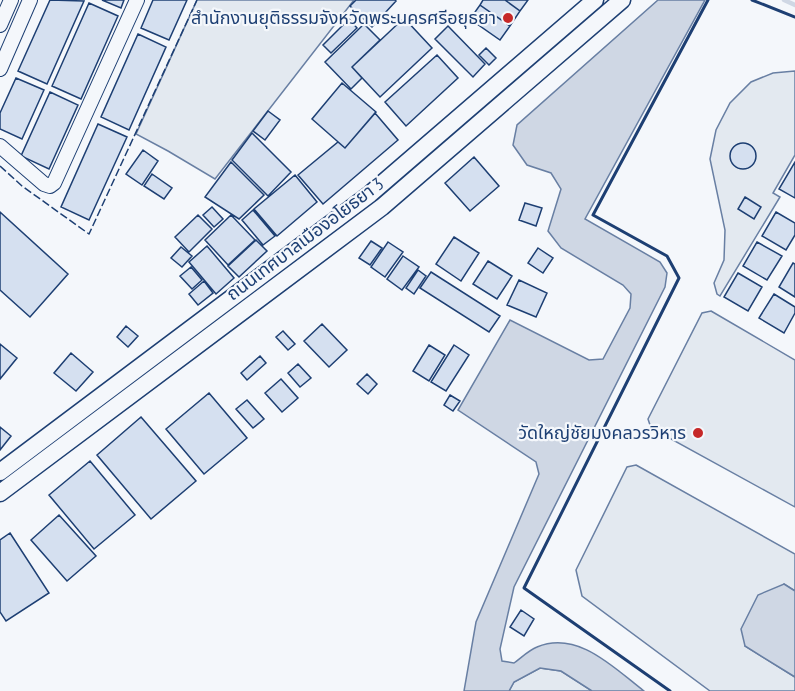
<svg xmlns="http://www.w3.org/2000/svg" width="795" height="691" font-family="'PT Sans Narrow','Noto Sans Thai',sans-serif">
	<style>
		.green { fill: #e3e9f0; stroke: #687fa3; stroke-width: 1.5 }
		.water { fill: #cfd7e4; stroke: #687fa3; stroke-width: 1.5 }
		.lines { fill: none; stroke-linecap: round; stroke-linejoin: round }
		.stream { stroke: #cfd7e4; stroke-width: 4.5 }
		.building { fill: #d5e0f0; stroke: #1d3f73; stroke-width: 1.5 }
		.minor-casing { stroke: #1d3f73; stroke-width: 16 }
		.tertiary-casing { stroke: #1d3f73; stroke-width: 19 }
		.minor { stroke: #f4f7fb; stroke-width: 14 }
		.tertiary { stroke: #f4f7fb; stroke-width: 16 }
		.fence { stroke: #1d3f73; stroke-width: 1.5; stroke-dasharray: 8 3; stroke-linecap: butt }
		.wall { stroke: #1d3f73; stroke-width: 3 }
		.poi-dot { fill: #c62828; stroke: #f4f7fb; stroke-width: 2 }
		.labels { text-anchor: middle; stroke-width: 4.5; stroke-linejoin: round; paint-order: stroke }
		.poi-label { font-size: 18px; fill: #1d3f73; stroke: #f4f7fb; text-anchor: end }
		.street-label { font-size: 18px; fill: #1d3f73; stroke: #f4f7fb }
	</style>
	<rect width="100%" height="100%" fill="#f4f7fb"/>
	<path class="green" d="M197,0H354L215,179L168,151L136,134Z
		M795,71V155L773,193L780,197L720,296L717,294L714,283L724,260L725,230L710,159L716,130L730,103L751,82L773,73Z
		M711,311L795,360V507L651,428L648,419L702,313Z
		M636,465L795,554V591L784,584L745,646L795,677V691H710L582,596L576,570L627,467Z
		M540,668L561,671L592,691H509L514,682Z"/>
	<path class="water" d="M658,0H705L585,219L660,262L667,273L665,287L514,587L500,649L502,661L514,663C521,658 529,650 537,647C578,630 614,668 644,691H592L561,671L540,668L514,682L509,691H464L476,622L539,474L536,462L458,410L510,320L589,360L603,359L630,308L631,294L623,285L561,248L548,231L561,189L551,173L527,165L513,145L517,125Z
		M784,584L795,591V677L745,646L741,629L758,595Z"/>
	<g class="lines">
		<path class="stream" d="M784,0L795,5"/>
	</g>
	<path class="building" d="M50,0L84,1L47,84L18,71Z
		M102,0H124L121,8Z
		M153,0H187L169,40L141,28Z
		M356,0H395L396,1L372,27L350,6Z
		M483,0H505L520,11L510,26L480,5Z
		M505,0H528L520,11Z
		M89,3L118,16L81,99L52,86Z
		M480,5L510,26L500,40L470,19Z
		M404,18L432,48L380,97L352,67Z
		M349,19L357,28L331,53L323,45Z
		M364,24L380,40L352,67L362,78L351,89L325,62Z
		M448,26L485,64L473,77L435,39Z
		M138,34L166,47L129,130L101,117Z
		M486,48L496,58L489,65L479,55Z
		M437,55L458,78L406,126L385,102Z
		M16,78L44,90L22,139L0,129V113Z
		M342,83L376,112L345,148L312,119Z
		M50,92L78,105L49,169L21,156Z
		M268,111L280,120L265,140L253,131Z
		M375,113L398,140L323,204L298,175L338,142L345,148Z
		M98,124L127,137L89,220L61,207Z
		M252,133L291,172L268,196L232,160Z
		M730 156a13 13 0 1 1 26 0a13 13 0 1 1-26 0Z
		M143,150L158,161L142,185L126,174Z
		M474,157L499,186L470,211L445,183Z
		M231,162L264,195L239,219L205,197Z
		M795,162V198L779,189Z
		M152,174L172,188L164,199L144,186Z
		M295,175L317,202L277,236L254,209Z
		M745,197L761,207L754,219L738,209Z
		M525,203L542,208L536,226L519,220Z
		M212,207L223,219L214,227L203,215Z
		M253,210L275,236L263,245L242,220Z
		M0,212L68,274L30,317L0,290Z
		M776,212L795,223V235L786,250L762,236Z
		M198,215L212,229L189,252L175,237Z
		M231,215L255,240L228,265L205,240Z
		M454,237L479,253L461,281L436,264Z
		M256,240L267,251L239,277L228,266Z
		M371,241L382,248L370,265L359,258Z
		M388,242L403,252L385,277L371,267Z
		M757,242L782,256L767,280L743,266Z
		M207,246L234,278L216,294L189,262Z
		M181,247L192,256L182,267L171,258Z
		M538,248L553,258L543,273L528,263Z
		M403,256L419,267L402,290L387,279Z
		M488,261L512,276L497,299L473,284Z
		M793,263L795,264V297L779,287Z
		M191,267L202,280L192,289L180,276Z
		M418,270L426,276L414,294L406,288Z
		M431,272L500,316L489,332L420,288Z
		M738,273L762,287L748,311L724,297Z
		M519,280L547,293L536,317L507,305Z
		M204,281L213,293L198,305L189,294Z
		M774,294L795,307V313L784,333L759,318Z
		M322,324L347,350L329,367L304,341Z
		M126,326L138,336L128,347L117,337Z
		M283,331L295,344L288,350L276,337Z
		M0,344L17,358L0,379Z
		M429,345L445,355L429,381L413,371Z
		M454,345L469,355L446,391L431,382Z
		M71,353L93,372L76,391L54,373Z
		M260,356L266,363L247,380L241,373Z
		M298,364L311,378L300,387L288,373Z
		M367,374L377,384L368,394L357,384Z
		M281,379L298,398L282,412L265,393Z
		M209,393L247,438L204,474L166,429Z
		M450,395L460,401L453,411L444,405Z
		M247,400L264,419L253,428L236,409Z
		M141,417L196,481L151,519L97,455Z
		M0,427L11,436L0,450Z
		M90,461L135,515L94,549L49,495Z
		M59,515L96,556L67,581L31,540Z
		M10,533L49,593L6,621L0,612V540Z
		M521,610L534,619L524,636L510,627Z"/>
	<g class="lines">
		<g class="minor-casing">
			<path id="minor" d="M0,25L11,0
				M0,69L30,0
				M0,146L44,184L50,186L54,183L137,0"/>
		</g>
		<g class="tertiary-casing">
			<path id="tertiary" d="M0,472L370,194L595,0
				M0,493L382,207L622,0"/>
		</g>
		<use href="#minor" class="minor"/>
		<use href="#tertiary" class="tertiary"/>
		<path class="fence" d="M0,166L22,186L89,234L197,0"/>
		<path class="wall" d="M752,0L795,17
			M670,691L524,588L679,278L667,256L593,215L708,0"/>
	</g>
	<g class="poi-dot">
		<circle cx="508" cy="18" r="6"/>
		<circle cx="698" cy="433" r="6"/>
	</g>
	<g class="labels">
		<g class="poi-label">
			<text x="496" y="24">สำนักงานยุติธรรมจังหวัดพระนครศรีอยุธยา</text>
			<text x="686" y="439">วัดใหญ่ชัยมงคลวรวิหาร</text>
		</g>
		<g class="street-label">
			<text transform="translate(305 239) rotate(-37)" y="6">ถนนเทศบาลเมืองอโยธยา 3</text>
		</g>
	</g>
</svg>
